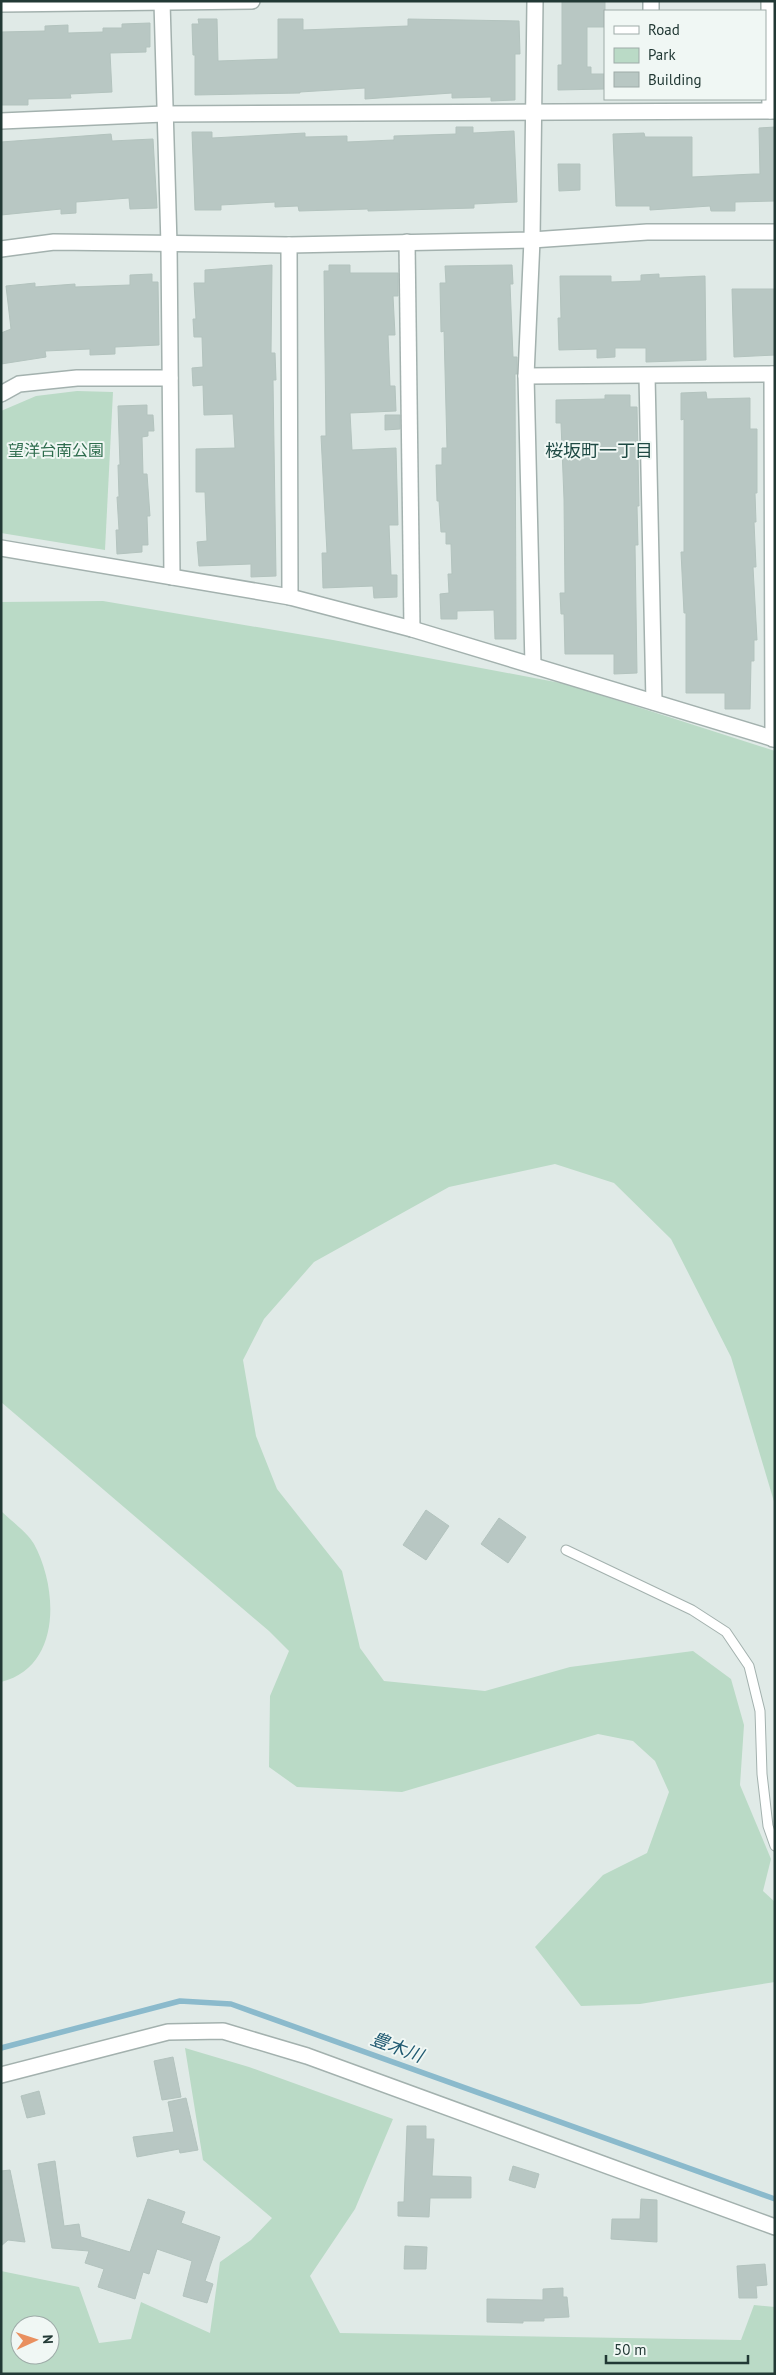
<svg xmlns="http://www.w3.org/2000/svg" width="776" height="2375" font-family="'PT Sans','Noto Sans JP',sans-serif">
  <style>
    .green { fill: #badac6; fill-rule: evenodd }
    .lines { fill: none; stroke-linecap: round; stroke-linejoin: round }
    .stream { stroke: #8bbacc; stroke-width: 5.5 }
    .building { fill: #b8c7c3; stroke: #b3c3be }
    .service-casing { stroke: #a3b1ae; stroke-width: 11 }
    .minor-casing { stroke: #a3b1ae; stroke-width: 18 }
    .service { stroke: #fff; stroke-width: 9 }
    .minor { stroke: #fff; stroke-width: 15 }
    .labels { text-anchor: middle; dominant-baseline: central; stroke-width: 4; stroke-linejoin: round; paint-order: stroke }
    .park-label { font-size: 16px; fill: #2f6d4e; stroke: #f0f7f4 }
    .neighbourhood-label { font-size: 18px; fill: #1f4a44; stroke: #f0f7f4 }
    .water-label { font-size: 18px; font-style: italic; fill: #205a71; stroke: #f0f7f4 }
  </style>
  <rect width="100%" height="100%" fill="#e0eae7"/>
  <g class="green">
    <polygon points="77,391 113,392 105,550 1,533 1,411 36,396"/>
    <polygon points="103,601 333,640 566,684 775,751 775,1505 731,1357 671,1239 614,1183 555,1164 449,1187 314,1262 264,1319 243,1360 256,1436 277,1489 342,1571 360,1648 384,1681 485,1691 570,1667 693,1651 731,1679 744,1725 740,1785 771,1859 763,1891 775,1902 775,1982 640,2004 581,2006 535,1947 603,1875 647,1853 669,1792 655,1761 633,1741 598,1734 402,1792 297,1787 269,1767 270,1696 289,1651 269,1631 1,1402 1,602"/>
    <path d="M1,1511C11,1521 27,1532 34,1544C58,1588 62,1667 1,1682Z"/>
    <path d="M185,2048L249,2067L393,2119L355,2209L310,2276L340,2333L741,2340L754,2305L775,2307V2374H1V2271L79,2287L99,2343L131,2339L141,2302L210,2333L220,2262L251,2240L272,2218L203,2160ZM20,2325H50V2355H20Z"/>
  </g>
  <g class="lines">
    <polyline class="stream" points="1,2048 180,2001 231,2004 775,2199"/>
  </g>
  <g class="building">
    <polygon points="562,1 605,1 605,27 587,27 587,67 591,67 591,74 605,74 605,89 558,90 558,65 562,65"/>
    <polygon points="198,19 217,19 218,61 278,59 278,19 303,19 303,30 408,26 408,19 519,21 520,54 515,54 515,100 491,101 491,97 452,98 452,93 365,99 365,88 300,92 300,93 195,95 195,55 193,55 192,24 199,24"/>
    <polygon points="150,23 150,47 146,47 146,52 110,53 112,92 70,94 71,98 28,99 28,105 1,105 1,32 45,31 45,26 68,25 68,33 103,32 103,28 122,28 122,24"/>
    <polygon points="456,127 473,127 473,133 514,131 517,202 474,204 474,208 368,211 368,209 299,211 298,206 275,207 275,202 221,205 221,210 195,210 192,132 212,132 212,138 305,133 305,137 347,136 347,142 394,140 394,136 456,134"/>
    <polygon points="775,127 775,201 735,202 735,211 711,211 710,206 650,210 650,206 616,206 613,134 644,133 645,137 692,137 692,177 754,174 760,174 759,128"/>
    <polygon points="111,134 112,141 153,139 157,208 130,209 129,198 76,202 76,213 61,214 61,209 1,215 1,142"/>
    <polygon points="558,164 580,164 580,190 559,191"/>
    <polygon points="272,265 271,353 275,353 276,380 273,380 276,576 251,577 251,564 199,566 197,542 207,541 205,492 196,492 196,449 235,448 233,414 204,415 203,385 193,386 192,368 203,367 202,337 194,337 193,319 196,319 194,283 205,283 205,270"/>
    <polygon points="329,265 350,265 350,273 398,273 398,296 393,296 395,335 388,335 390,386 395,386 396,411 350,413 352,450 396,448 398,525 389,525 391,575 397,575 397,597 374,598 373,586 323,588 322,553 327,553 321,436 326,436 324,271 329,271"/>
    <polygon points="512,265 513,284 510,284 513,357 517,357 517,374 515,374 516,639 495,639 494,610 457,611 457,619 441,619 440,594 449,593 448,574 452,574 451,544 446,544 446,532 441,532 439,501 437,501 436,465 442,465 442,448 447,448 444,331 441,332 440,283 446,283 445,266"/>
    <polygon points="152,274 152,282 158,282 159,345 115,347 115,354 90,355 90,349 45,351 46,357 1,364 1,333 11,329 6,286 35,283 35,287 75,284 75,287 130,285 130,275"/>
    <polygon points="659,274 659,278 705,276 706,360 646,362 646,348 615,348 615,357 597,358 597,349 559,350 558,318 561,318 560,276 611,276 611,282 641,281 641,275"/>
    <polygon points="732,289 775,289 775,355 734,357"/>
    <polygon points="706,392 707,399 750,398 750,429 757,429 757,493 755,493 756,522 754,522 756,567 753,567 757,640 754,640 754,661 751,661 750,709 725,709 725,693 686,693 686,613 684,613 681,552 684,552 684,419 681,420 681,393"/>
    <polygon points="605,395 630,395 630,407 637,407 639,506 637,506 638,545 635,545 637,673 614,674 614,654 565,654 564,614 561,614 560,593 565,593 564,499 561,423 556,423 556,400 605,399"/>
    <polygon points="147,405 147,415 153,415 154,431 148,431 148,436 142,437 143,474 147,474 150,516 147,516 148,545 142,545 142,552 117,554 116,530 119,530 117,497 119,497 118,465 120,465 118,406"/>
    <polygon points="385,415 400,415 400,429 385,430"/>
    <polygon points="426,1510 449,1526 426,1560 403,1545"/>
    <polygon points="499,1518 526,1537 508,1563 481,1544"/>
    <polygon points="173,2057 181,2097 162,2100 154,2061"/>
    <polygon points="39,2091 45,2114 27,2118 21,2096"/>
    <polygon points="186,2098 198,2150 180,2153 179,2149 137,2157 133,2137 174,2132 168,2102"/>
    <polygon points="407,2126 426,2126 426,2139 434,2139 432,2176 471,2177 471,2198 430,2198 429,2217 398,2216 398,2202 404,2202"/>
    <polygon points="55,2161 64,2226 79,2224 81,2237 130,2252 148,2199 185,2212 181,2223 220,2237 205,2281 213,2284 207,2303 183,2296 192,2261 157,2249 149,2274 143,2272 135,2299 98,2287 104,2269 85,2263 89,2251 52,2248 38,2164"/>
    <polygon points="513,2166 539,2174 535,2188 509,2180"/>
    <polygon points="10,2170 25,2242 8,2240 1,2246 1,2171"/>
    <polygon points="641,2199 657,2200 657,2242 611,2239 612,2219 640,2219"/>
    <polygon points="405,2246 427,2247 426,2269 404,2269"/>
    <polygon points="765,2264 767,2285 756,2286 757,2298 739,2298 737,2266"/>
    <polygon points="563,2288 563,2297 567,2297 569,2317 544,2318 544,2321 523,2321 523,2323 487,2322 487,2299 543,2300 543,2289"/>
  </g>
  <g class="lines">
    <defs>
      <polyline id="service" points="566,1550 692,1610 726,1632 749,1666 760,1711 762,1774 768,1826 775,1846"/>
      <g id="minor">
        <polyline points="651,1 651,11"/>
        <polyline points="769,1 770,111"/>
        <polyline points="162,2 169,245 172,577"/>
        <polyline points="1,4 252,1"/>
        <polyline points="1,121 164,114 775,111"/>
        <polyline points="407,242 412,629"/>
        <polyline points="289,245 290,597"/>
        <polyline points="1,249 54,242 289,245 532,240 647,232 775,232"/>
        <polyline points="772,374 773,739"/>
        <polyline points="526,376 775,374"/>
        <polyline points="647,376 654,702"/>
        <polyline points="1,394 19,384 77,378 170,378"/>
        <polyline points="1,548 290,597 412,629 775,739"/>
        <polyline points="533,665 526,376 532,240 535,1"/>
        <polyline points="1,2075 168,2032 223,2031 307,2056 775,2227"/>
      </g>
    </defs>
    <use href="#service" class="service-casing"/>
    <use href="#minor" class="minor-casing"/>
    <use href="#service" class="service"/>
    <use href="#minor" class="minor"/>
  </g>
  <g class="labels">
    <g class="park-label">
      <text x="56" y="450">望洋台南公園</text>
    </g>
    <g class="neighbourhood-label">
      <text x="599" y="450">桜坂町一丁目</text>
    </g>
    <g class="water-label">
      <text transform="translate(397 2047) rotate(20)">豊木川</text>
    </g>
  </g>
  <rect width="776" height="2375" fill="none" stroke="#223935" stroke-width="5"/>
  <rect x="604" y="10" width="162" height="90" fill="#f0f7f4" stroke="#9eaba8"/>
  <rect x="614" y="26" width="25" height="8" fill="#ffffff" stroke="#9eaba8"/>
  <text x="648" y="35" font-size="15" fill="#223935">Road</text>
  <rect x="614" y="48" width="25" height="15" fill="#badac6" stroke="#9eaba8"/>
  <text x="648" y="60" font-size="15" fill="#223935">Park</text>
  <rect x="614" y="72" width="25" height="15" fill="#b8c7c3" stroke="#9eaba8"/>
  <text x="648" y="85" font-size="15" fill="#223935">Building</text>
  <g transform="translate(35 2340) rotate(87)"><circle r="24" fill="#f0f7f4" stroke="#9eaba8"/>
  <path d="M0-4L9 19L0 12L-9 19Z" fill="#e9905f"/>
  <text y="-8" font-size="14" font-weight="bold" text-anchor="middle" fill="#223935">N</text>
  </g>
  <path d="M606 2355v8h142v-8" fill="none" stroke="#223935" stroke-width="2.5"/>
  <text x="614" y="2355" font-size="15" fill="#223935" stroke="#f0f7f4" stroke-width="4" paint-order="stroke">50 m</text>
</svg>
